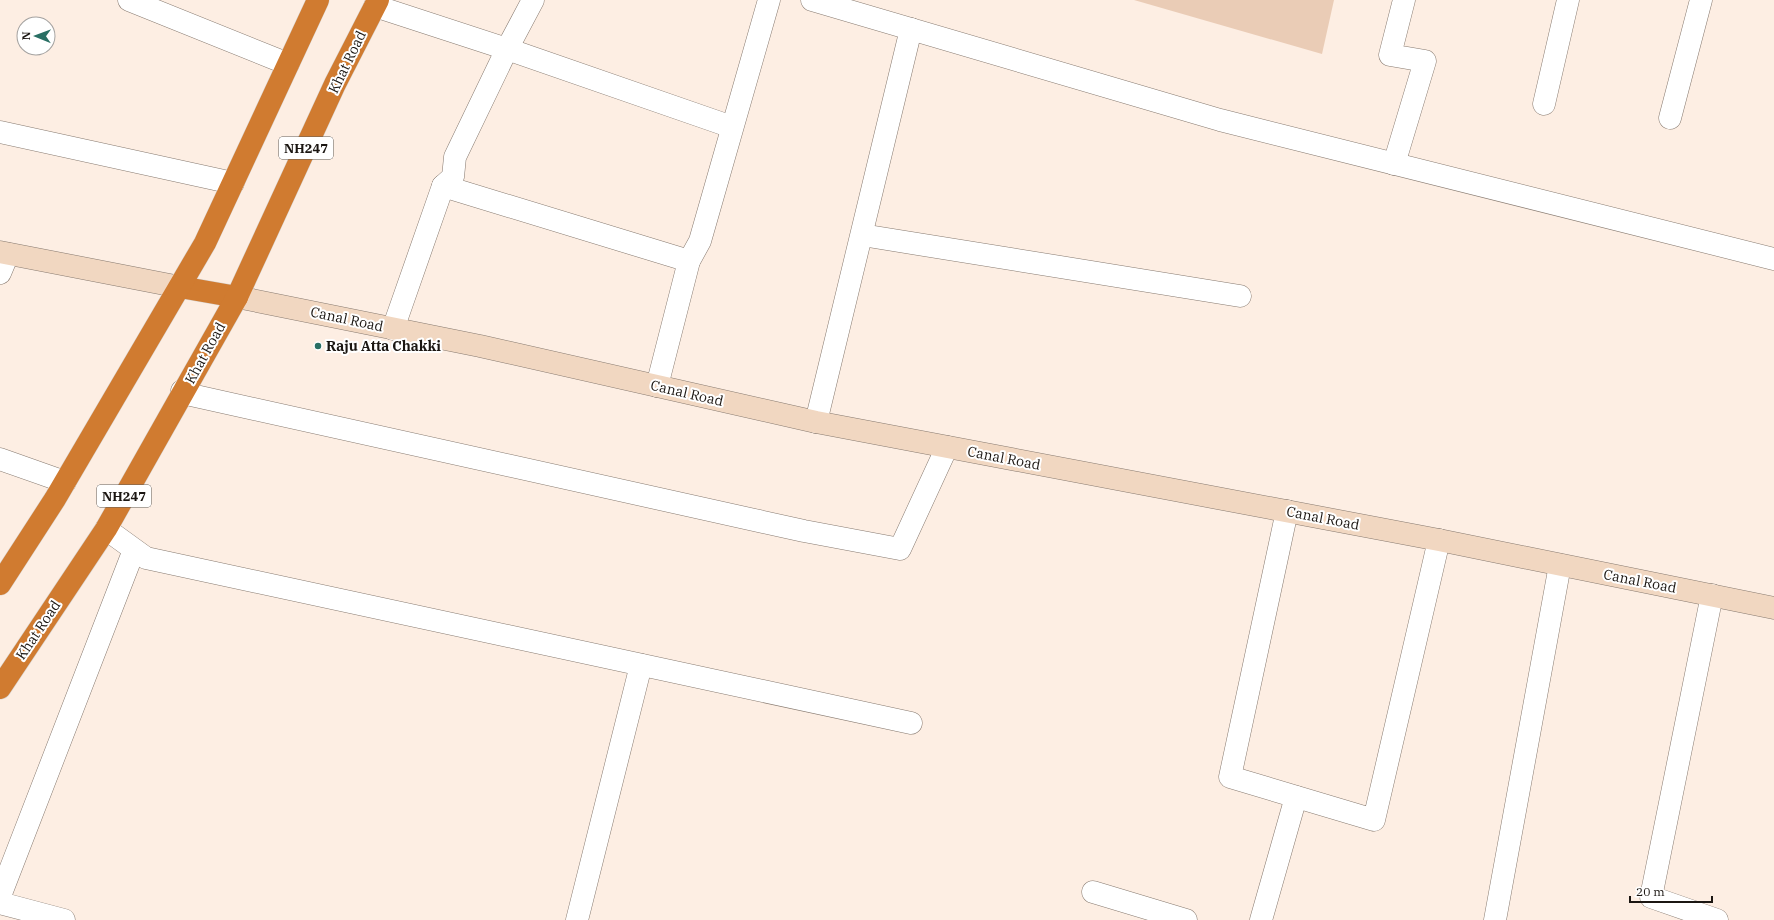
<svg xmlns="http://www.w3.org/2000/svg" width="1774" height="920" font-family="'IBM Plex Serif',serif">
  <style>
    .green { fill: #eaccb6 }
    .lines { fill: none; stroke-linecap: round; stroke-linejoin: round }
    .street-casing { stroke: #877a70; stroke-width: 23 }
    .secondary-casing { stroke: #877a70; stroke-width: 23 }
    .highway-casing { stroke: #d6d5d4; stroke-width: 23 }
    .street { stroke: #fff; stroke-width: 22 }
    .secondary { stroke: #f1d7c1; stroke-width: 22 }
    .highway { stroke: #d07b30; stroke-width: 22 }
    .poi-dot { fill: #296f64; stroke: #fff; stroke-width: 1.5 }
    .labels { text-anchor: middle; dominant-baseline: central; stroke-width: 4; stroke-linejoin: round; paint-order: stroke }
    .shield { fill: #fff; stroke: #5f5c59; stroke-width: 1 }
    .shield-label { font-size: 13px; font-weight: bold; fill: #1b1612 }
    .street-label { font-size: 14px; fill: #1b1612; stroke: #fff }
    .poi-label { font-size: 14px; font-weight: bold; fill: #1b1612; stroke: #fff; text-anchor: start }
  </style>
  <rect width="100%" height="100%" fill="#fdeee3"/>
  <polygon class="green" points="1134,0 1334,0 1322,54"/>
  <g class="lines">
    <defs>
      <g id="street">
        <polyline points="129,0 288,64"/>
        <polyline points="812,0 1220,120 1774,259"/>
        <polyline points="375,6 507,49 732,127"/>
        <polyline points="1544,104 1568,0"/>
        <polyline points="1670,118 1701,0"/>
        <polyline points="0,132 233,183"/>
        <polyline points="1394,164 1425,61 1390,55 1404,0"/>
        <polyline points="443,186 689,261"/>
        <polyline points="862,235 1240,296"/>
        <polyline points="0,273 8,254"/>
        <polyline points="393,329 443,186 453,177 455,157 507,49 533,0"/>
        <polyline points="657,386 689,261 700,241 769,0"/>
        <polyline points="182,391 182,393 804,531 900,549 947,447"/>
        <polyline points="816,422 911,29"/>
        <polyline points="0,459 65,482"/>
        <polyline points="1287,511 1230,777 1374,820 1439,540"/>
        <polyline points="106,529 146,558 911,723"/>
        <polyline points="1712,595 1651,897 1717,920"/>
        <polyline points="1093,892 1186,920"/>
        <polyline points="0,896 134,550"/>
        <polyline points="0,903 64,920"/>
        <polyline points="577,920 641,665"/>
        <polyline points="1261,920 1296,797"/>
        <polyline points="1495,920 1560,565"/>
      </g>
      <g id="secondary">
        <polyline points="0,252 180,287"/>
        <polyline points="237,297 480,346 816,422 1439,540 1774,608"/>
      </g>
      <g id="highway">
        <polyline points="180,287 237,297"/>
        <polyline points="0,584 55,499 205,243 318,0"/>
        <polyline points="0,688 106,529 237,297 335,84 378,0"/>
      </g>
    </defs>
    <use href="#street" class="street-casing"/>
    <use href="#secondary" class="secondary-casing"/>
    <use href="#highway" class="highway-casing"/>
    <use href="#street" class="street"/>
    <use href="#secondary" class="secondary"/>
    <use href="#highway" class="highway"/>
  </g>
  <circle class="poi-dot" cx="318" cy="346" r="4"/>
  <g class="labels">
    <g class="shield">
      <rect x="279" y="137" width="54" height="22" rx="3"/>
      <rect x="97" y="485" width="54" height="22" rx="3"/>
    </g>
    <g class="shield-label">
      <text x="306" y="148">NH247</text>
      <text x="124" y="496">NH247</text>
    </g>
    <g class="street-label">
      <text transform="translate(347 62) rotate(-64)">Khat Road</text>
      <text transform="translate(347 319) rotate(12)">Canal Road</text>
      <text transform="translate(205 353) rotate(-61)">Khat Road</text>
      <text transform="translate(687 393) rotate(13)">Canal Road</text>
      <text transform="translate(1004 458) rotate(11)">Canal Road</text>
      <text transform="translate(1323 518) rotate(11)">Canal Road</text>
      <text transform="translate(1640 581) rotate(11)">Canal Road</text>
      <text transform="translate(38 630) rotate(-56)">Khat Road</text>
    </g>
    <g class="poi-label">
      <text x="326" y="346">Raju Atta Chakki</text>
    </g>
  </g>
  <g transform="translate(36 36) rotate(271)"><circle r="19" fill="#ffffff" stroke="#a4a2a0"/>
  <path d="M0-3L7 15L0 10L-7 15Z" fill="#296f64"/>
  <text y="-6" font-size="11" font-weight="bold" text-anchor="middle" fill="#1b1612">N</text>
  </g>
  <path d="M1630 896v6h82v-6" fill="none" stroke="#1b1612" stroke-width="2"/>
  <text x="1636" y="896" font-size="12" fill="#1b1612" stroke="#ffffff" stroke-width="3" paint-order="stroke">20 m</text>
</svg>
